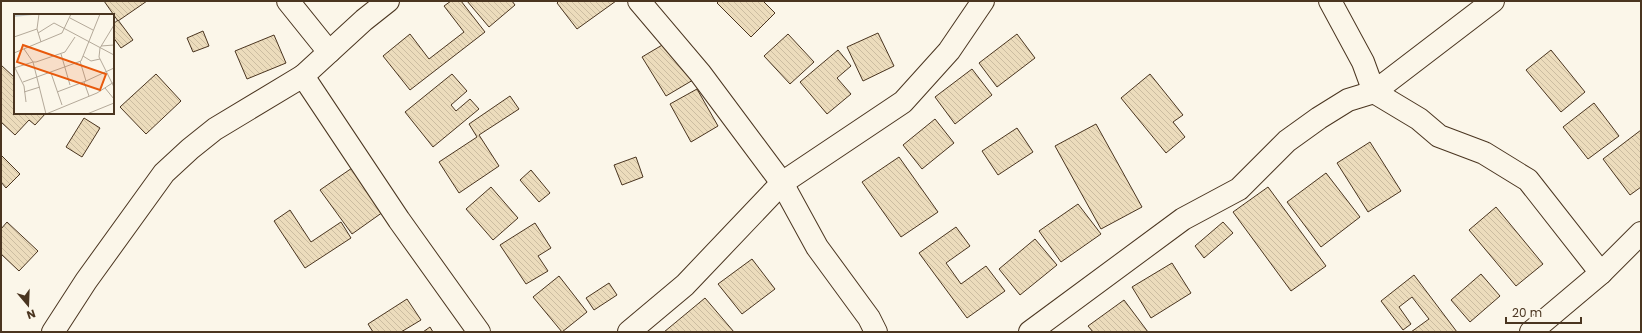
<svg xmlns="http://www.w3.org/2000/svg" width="1642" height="333" font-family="Poppins,sans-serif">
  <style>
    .building { fill: url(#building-back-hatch); stroke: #4a3520 }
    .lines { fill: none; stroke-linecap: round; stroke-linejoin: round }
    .minor-casing { stroke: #4a3520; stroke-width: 24 }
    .minor { stroke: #fbf6e9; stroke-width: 22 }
    .inset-river { fill: none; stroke: #c9cecd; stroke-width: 2 }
    .inset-road { fill: none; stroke: #b4a999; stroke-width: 1 }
    .view { fill: #e8590c; fill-opacity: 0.15; stroke: #e8590c; stroke-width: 2 }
    .inset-edge { fill: none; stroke: #4a3520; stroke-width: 2 }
  </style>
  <defs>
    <pattern id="building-back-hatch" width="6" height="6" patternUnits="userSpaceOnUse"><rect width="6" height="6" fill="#ecdcbc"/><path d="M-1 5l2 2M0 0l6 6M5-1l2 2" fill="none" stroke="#ccbda1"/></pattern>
  </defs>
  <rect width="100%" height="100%" fill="#fbf6e9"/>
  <g class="building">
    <polygon points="104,1 147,1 118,21"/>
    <polygon points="451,1 461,1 485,32 410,90 383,56 410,34 429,59 464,32 444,6"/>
    <polygon points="467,1 512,1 515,5 489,27"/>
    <polygon points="559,1 616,1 577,29 557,3"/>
    <polygon points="719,1 763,1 775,13 751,37 717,3"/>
    <polygon points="118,20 133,40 121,48 113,37 113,24"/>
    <polygon points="203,31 209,46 193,52 187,38"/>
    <polygon points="878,33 894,66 863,81 847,47"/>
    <polygon points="788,34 814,62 790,84 764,56"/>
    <polygon points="1017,34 1035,58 997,87 979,63"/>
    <polygon points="274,35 286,63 247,79 235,51"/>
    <polygon points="669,41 693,80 666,96 642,57"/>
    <polygon points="838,50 851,66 837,78 851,94 827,114 800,82"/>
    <polygon points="1551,50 1585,92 1561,112 1526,70"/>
    <polygon points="1,65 15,78 15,113 46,113 35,125 29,120 15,135 1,122"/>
    <polygon points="972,69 992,95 955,124 935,97"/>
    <polygon points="156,74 181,101 146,134 120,107"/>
    <polygon points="452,74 467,91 451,105 456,111 470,99 479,109 433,147 405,112"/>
    <polygon points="1150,74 1183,115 1173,122 1185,137 1166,153 1121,98"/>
    <polygon points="697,89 718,126 691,142 670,104"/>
    <polygon points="510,96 519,109 479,135 499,166 459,193 439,162 477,137 469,124"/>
    <polygon points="1594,103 1619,136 1588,159 1563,127"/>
    <polygon points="84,118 100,128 82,157 66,147"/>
    <polygon points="935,119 954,143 922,169 903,145"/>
    <polygon points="1096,124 1142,207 1101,229 1055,146"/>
    <polygon points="1017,128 1033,152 998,175 982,151"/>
    <polygon points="1641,130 1641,187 1630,195 1603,159"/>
    <polygon points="1370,142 1401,191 1368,212 1337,163"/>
    <polygon points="1,155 20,174 6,188 1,182"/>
    <polygon points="636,157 643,177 622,185 614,165"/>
    <polygon points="899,157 938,212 901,237 862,182"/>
    <polygon points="352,168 383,212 352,234 320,190"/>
    <polygon points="531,170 550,193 539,202 520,180"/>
    <polygon points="1326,173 1360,217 1321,247 1287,202"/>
    <polygon points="491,187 518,218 493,240 466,209"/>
    <polygon points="1268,187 1326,266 1291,291 1233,212"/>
    <polygon points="1078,204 1101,234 1061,262 1039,231"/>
    <polygon points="1496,207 1543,264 1516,286 1469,230"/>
    <polygon points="290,210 311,242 341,222 351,238 305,268 274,221"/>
    <polygon points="7,222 38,251 19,271 1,254 1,229"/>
    <polygon points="1223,222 1233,233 1204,258 1195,246"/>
    <polygon points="535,223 551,248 538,256 548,271 526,284 500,245"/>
    <polygon points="956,227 970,246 946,263 961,284 986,266 1005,291 967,318 919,253"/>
    <polygon points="1035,239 1057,265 1020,295 999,269"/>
    <polygon points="752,259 775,289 742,314 718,284"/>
    <polygon points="1172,263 1191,293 1151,318 1132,287"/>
    <polygon points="1481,274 1500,296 1470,322 1451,300"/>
    <polygon points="1414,275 1457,332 1411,332 1429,319 1412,297 1399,307 1411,324 1403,330 1381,301"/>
    <polygon points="559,276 587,312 562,332 533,297"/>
    <polygon points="609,283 617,295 594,310 586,298"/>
    <polygon points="705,298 734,332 664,332"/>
    <polygon points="407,299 421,320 401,332 373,332 368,324"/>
    <polygon points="1124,300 1148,332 1093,332 1088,326"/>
    <polygon points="430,327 433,332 423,332"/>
  </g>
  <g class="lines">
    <defs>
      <g id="minor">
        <polyline points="288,1 329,52"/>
        <polyline points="639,1 700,73 782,183 817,247 869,318 876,332"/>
        <polyline points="1330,1 1363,62 1374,92 1493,1"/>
        <polyline points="303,76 364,20 388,1"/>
        <polyline points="53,332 86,281 164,173 190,149 215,129 303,76 399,220 479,332"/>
        <polyline points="629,332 685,285 782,183 903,102 949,51 983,1"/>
        <polyline points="1030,332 1183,219 1239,189 1287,141 1319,118 1348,100 1374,92 1419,119 1439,136 1484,153 1528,180 1601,273"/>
        <polyline points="1531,332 1601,273 1641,233"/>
      </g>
    </defs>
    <use href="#minor" class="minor-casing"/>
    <use href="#minor" class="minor"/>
  </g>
  <g transform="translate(14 14)">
    <rect width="100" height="100" fill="#fbf6e9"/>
    <path class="inset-river" d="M0,2L18,0"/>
    <path class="inset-road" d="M56,4L79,16M100,11L86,34L85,43L100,73M23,15L25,0M24,19L40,9L100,41M0,23L23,15L27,28M87,32L100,31M10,35L19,48H22L51,38L61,23M0,39L48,19L57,0M47,40L56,71M69,42L77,47L86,45M66,47L72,67L100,54M0,52L10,72L12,88M0,54L19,48L32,100L83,79L100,68M37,59L48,91M9,68L67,47L86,0M70,68L75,82M91,74L100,85M10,78L26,73M43,78L72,67M73,100L100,89"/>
    <path class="view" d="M9,31L92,60L86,76L3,48Z"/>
    <rect width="100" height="100" class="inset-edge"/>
  </g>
  <rect width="1642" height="333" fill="none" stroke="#4a3520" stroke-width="4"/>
  <g transform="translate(28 305) rotate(161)" stroke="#fbf6e9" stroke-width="3" paint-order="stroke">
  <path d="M0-3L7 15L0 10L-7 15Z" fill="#4a3520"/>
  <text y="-6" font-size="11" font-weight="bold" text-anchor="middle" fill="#4a3520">N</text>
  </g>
  <path d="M1506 317v6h75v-6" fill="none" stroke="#4a3520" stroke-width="2"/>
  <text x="1512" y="317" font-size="12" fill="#4a3520" stroke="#fbf6e9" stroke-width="3" paint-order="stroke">20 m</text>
</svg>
